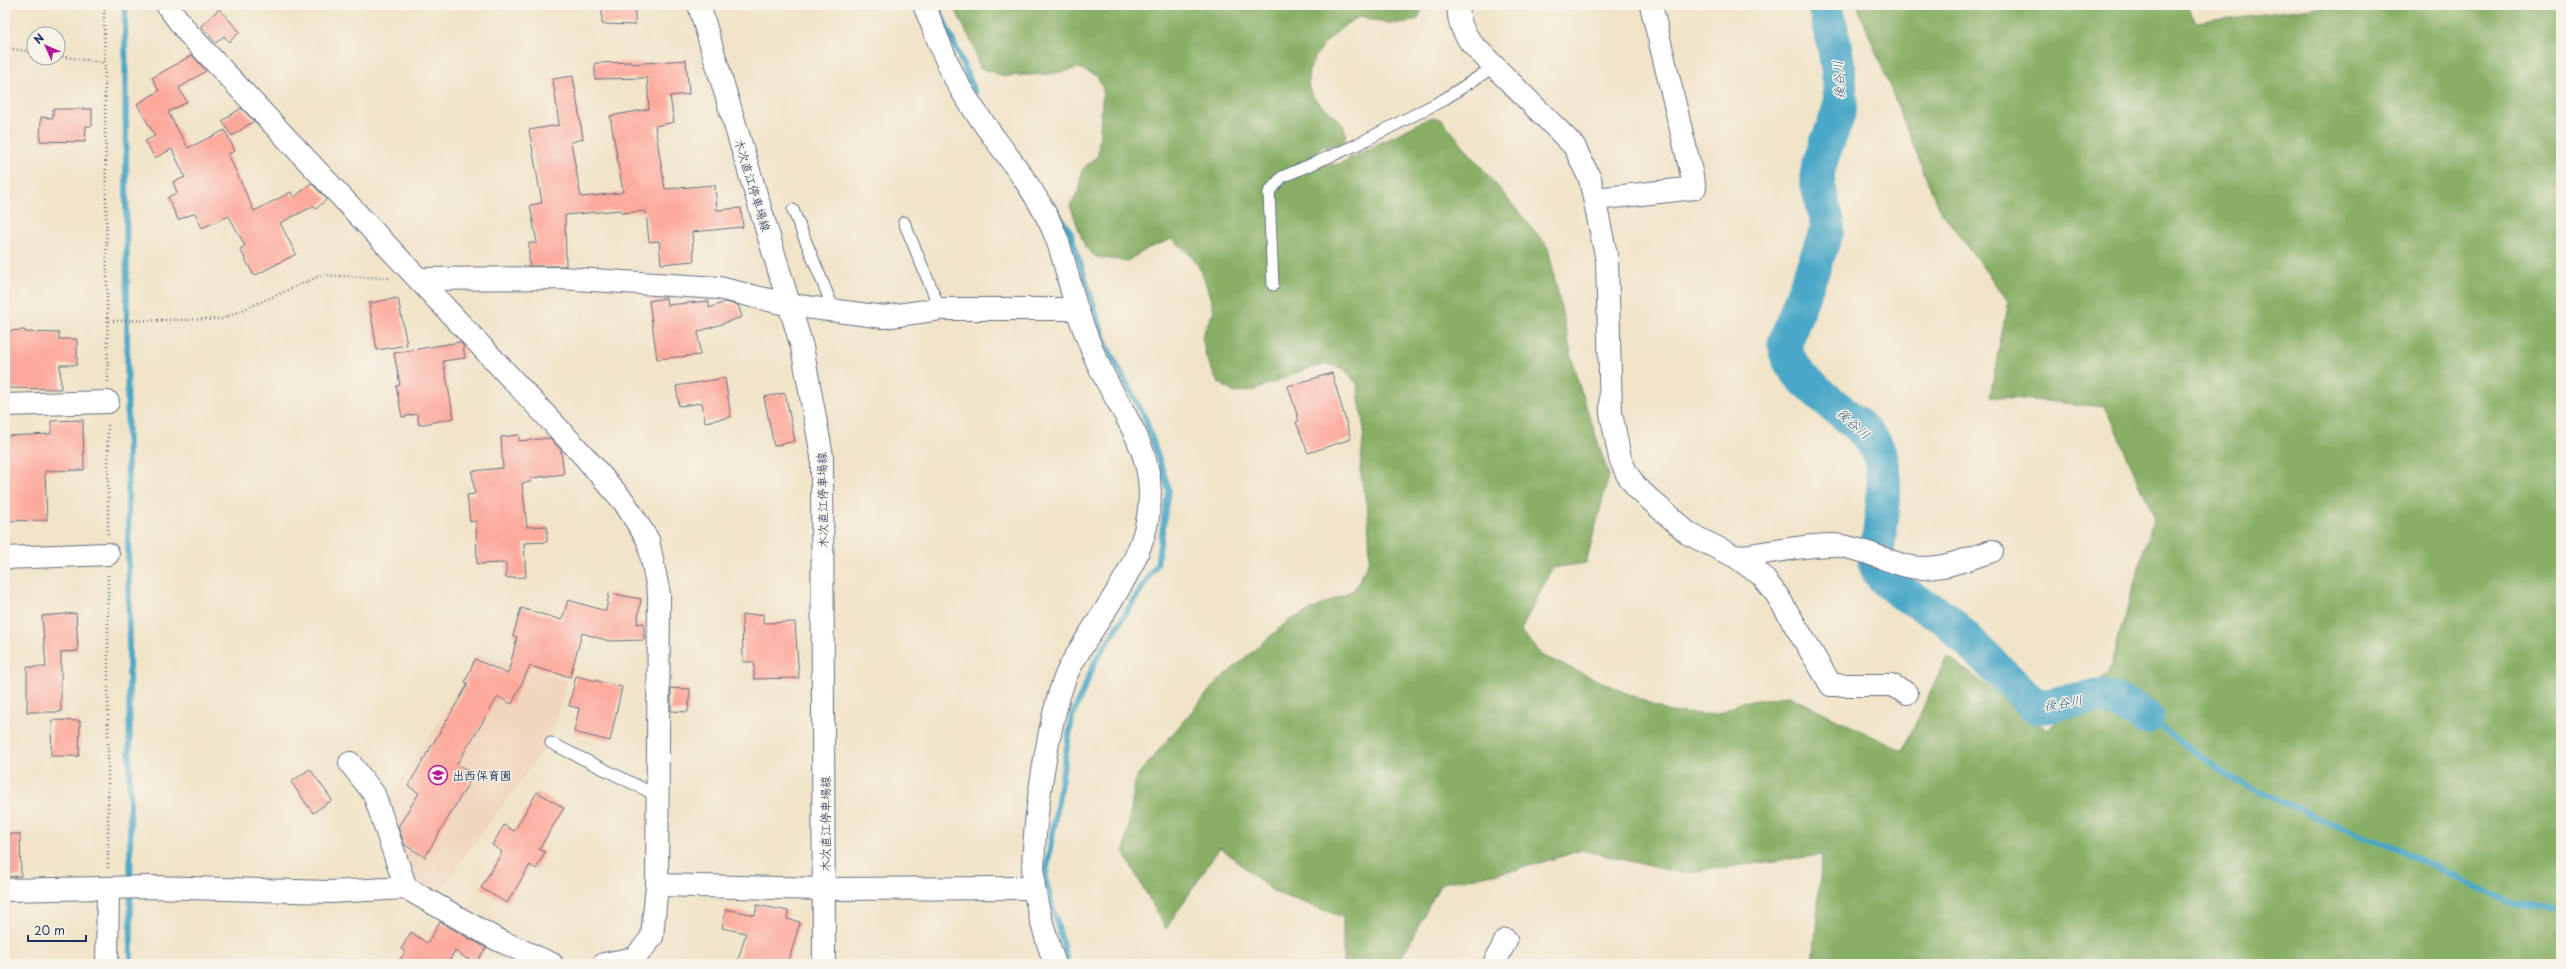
<svg xmlns="http://www.w3.org/2000/svg" width="2566" height="969" font-family="'Playpen Sans','Klee One',sans-serif">
  <style>
    .built { fill: #f1d5bc }
    .forest { fill: #87af65; stroke: #516f62 }
    .lines { fill: none; stroke-linecap: round; stroke-linejoin: round }
    .stream { stroke: #48a7c7; stroke-width: 6 }
    .river { stroke: #48a7c7; stroke-width: 35 }
    .building { fill: #fda99b }
    .lane-casing { stroke: #666e83; stroke-width: 13 }
    .street-casing { stroke: #666e83; stroke-width: 24 }
    .secondary-casing { stroke: #666e83; stroke-width: 24 }
    .path { stroke: #666e83; stroke-width: 2.5; stroke-dasharray: 1 3; stroke-linecap: butt }
    .lane { stroke: #fff; stroke-width: 11 }
    .street { stroke: #fff; stroke-width: 22 }
    .secondary { stroke: #fff; stroke-width: 22 }
    .labels { text-anchor: middle; dominant-baseline: central; stroke-width: 3; stroke-linejoin: round; paint-order: stroke }
    .street-label { font-size: 12px; fill: #1b2f5e; stroke: #f7f3e8 }
    .poi-label { font-size: 12px; font-weight: bold; fill: #1b2f5e; stroke: #f7f3e8; text-anchor: start }
    .water-label { font-size: 13px; font-style: italic; fill: #2b5983; stroke: #f7f3e8 }
  </style>
  <rect width="100%" height="100%" fill="#f7f3e8"/>
  <filter id="ink" filterUnits="userSpaceOnUse"><feTurbulence type="fractalNoise" baseFrequency=".025" numOctaves="2"/><feDisplacementMap in="SourceGraphic" scale="8" xChannelSelector="R" yChannelSelector="G"/><feConvolveMatrix kernelMatrix="1 2 1 2 8 2 1 2 1" color-interpolation-filters="sRGB"/></filter>
  <filter id="wash" filterUnits="userSpaceOnUse"><feTurbulence type="fractalNoise" baseFrequency=".012" numOctaves="4" result="noise"/><feDisplacementMap in="SourceGraphic" scale="16" xChannelSelector="R" yChannelSelector="G"/><feGaussianBlur stdDeviation="0.9" result="paint"/><feColorMatrix in="noise" values="0 0 0 0 0 0 0 0 0 0 0 0 0 0 0 0 0 1.4 0 .05"/><feComposite in="paint" operator="in"/></filter>
  <g filter="url(#wash)">
    <rect width="100%" height="100%" fill="#f1e4c8"/>
    <polygon class="built" points="476,654 567,680 553,732 543,750 436,896 417,887 384,807 462,685"/>
    <path class="forest" d="M953,5H1424L1418,19C1399,26 1379,24 1361,16C1338,26 1299,62 1310,91C1318,111 1354,118 1344,143L1334,147L1324,146L1318,150L1319,158L1327,165L1339,164L1431,117L1442,120L1548,247L1575,372L1609,476L1586,563L1552,568L1521,630L1541,655L1669,712L1716,715L1742,702L1789,696L1903,751L1947,656L2047,730L2108,674L2154,516L2105,407L1990,396L2008,301L1938,207L1857,5H2188L2196,22L2338,5H2561V964H1813L1822,855L1680,873L1582,850L1516,870L1441,883L1398,964H1343V917L1274,892L1220,847L1166,929L1124,853L1136,777L1216,683L1288,621L1354,590L1370,559L1368,513L1360,471L1364,430L1357,384L1344,369L1327,364L1303,370L1255,390L1234,393L1217,381L1206,357L1202,336L1214,310C1203,275 1202,261 1172,239L1149,248L1127,261L1096,257L1085,247L1070,205L1079,190L1082,170L1098,155L1103,89L1097,76L1079,68L1050,74L1005,76L979,68L973,45Z"/>
    <g class="lines">
      <g class="stream">
        <polyline points="125,5 131,964"/>
        <polyline points="937,5 975,92"/>
        <polyline points="1049,200 1070,232 1107,347 1145,418 1169,490 1157,564 1096,660 1072,717 1045,879 1068,964"/>
        <polyline points="2147,717 2233,780 2327,822 2398,849 2515,905 2561,909"/>
      </g>
      <path class="river" d="M1824,5C1832,25 1844,90 1839,110C1834,130 1822,150 1818,170C1814,190 1829,210 1827,230L1785,343C1783,380 1863,417 1878,450C1890,477 1880,533 1875,562L1879,572L1887,581L1899,591L1944,617L2036,707C2052,706 2089,696 2101,697C2117,699 2132,709 2147,717"/>
    </g>
    <g id="blocks">
      <g class="building">
        <polygon points="602,5 635,5 635,25 602,24"/>
        <polygon points="219,9 240,32 229,42 224,36 216,43 201,26"/>
        <polygon points="192,55 206,71 179,88 187,102 168,112 188,148 225,130 235,151 228,154 254,211 291,192 294,198 311,183 327,199 316,209 314,206 280,223 296,254 254,276 240,249 245,246 229,216 202,228 195,213 178,220 168,197 177,193 173,182 185,177 172,149 155,158 145,141 155,136 137,104 159,91 152,78"/>
        <polygon points="686,60 689,94 670,96 674,122 655,126 665,189 715,185 717,210 741,208 743,227 692,232 694,261 661,264 659,241 649,242 646,211 621,213 621,210 565,215 566,266 529,266 529,243 537,243 530,205 542,203 529,130 559,125 553,79 573,76 583,139 571,142 581,197 619,193 623,192 610,116 649,109 647,78 595,79 595,63 631,62 631,64"/>
        <polygon points="241,108 254,121 232,136 222,121"/>
        <polygon points="53,109 92,109 92,126 86,126 85,142 40,141 41,117 53,118"/>
        <polygon points="398,298 407,345 377,350 369,303"/>
        <polygon points="666,298 667,305 709,301 709,308 725,302 738,305 742,317 698,332 700,355 657,359 649,301"/>
        <polygon points="25,330 25,332 59,333 59,339 77,339 77,365 60,365 61,389 5,388 5,331"/>
        <polygon points="460,342 463,345 465,358 443,361 454,418 419,425 417,414 402,417 396,386 400,385 394,353"/>
        <polygon points="1332,373 1351,439 1308,453 1296,422 1299,421 1288,386"/>
        <polygon points="725,378 731,417 705,422 702,403 679,406 676,386"/>
        <polygon points="785,393 795,441 774,446 764,397"/>
        <polygon points="83,420 84,470 45,471 47,520 5,521 5,436 51,434 51,421"/>
        <polygon points="519,435 519,441 550,438 561,450 564,474 531,478 531,482 522,483 527,527 547,526 547,542 524,543 526,577 506,578 506,563 477,564 476,521 470,522 467,495 475,494 472,471 503,468 501,437"/>
        <polygon points="609,593 641,599 637,624 644,623 644,640 609,641 582,633 570,677 530,666 512,704 498,697 457,764 474,774 425,857 405,845 398,827 419,793 408,786 468,684 465,682 475,659 508,674 517,637 513,636 521,608 562,620 568,600 606,611"/>
        <polygon points="76,613 78,651 61,652 61,712 27,712 27,667 46,667 42,616"/>
        <polygon points="763,614 763,623 795,622 799,678 754,679 754,662 743,662 742,615"/>
        <polygon points="576,676 622,687 610,741 574,732 579,708 569,706"/>
        <polygon points="671,688 690,689 688,712 671,711"/>
        <polygon points="52,720 80,721 79,756 51,756"/>
        <polygon points="310,769 332,800 313,813 291,782"/>
        <polygon points="537,792 564,808 539,849 545,852 536,869 530,865 507,903 481,888 502,852 492,845 504,825 514,831"/>
        <polygon points="5,834 20,834 21,876 5,877"/>
        <polygon points="757,905 788,911 787,919 800,922 788,964 737,964 746,933 722,928 726,909 755,915"/>
        <polygon points="440,922 486,948 475,964 455,951 447,964 397,964 405,952 401,949 411,932 427,943"/>
      </g>
    </g>
  </g>
  <g filter="url(#ink)">
    <use href="#blocks" fill-opacity="0" stroke="#666e83" stroke-width="1"/>
    <g class="lines">
      <defs>
        <g id="lane">
          <polyline points="793,210 834,310"/>
          <polyline points="904,222 940,309"/>
          <polyline points="1273,285 1269,192 1282,177 1354,146 1443,100 1495,66"/>
          <polyline points="551,743 658,796"/>
        </g>
        <g id="street">
          <polyline points="167,5 187,32 583,455 624,502 648,540 659,594 657,885 652,937 635,958 604,964"/>
          <path d="M924,5C936,33 946,65 962,91C988,134 1024,172 1047,217C1062,245 1067,276 1076,306C1083,327 1091,350 1101,370C1118,406 1144,438 1149,479C1158,553 1102,607 1070,667C1049,706 1029,844 1034,888C1038,913 1047,941 1055,964"/>
          <path d="M1459,5C1457,20 1463,31 1471,43L1574,146L1590,179L1607,260L1611,413L1620,458L1627,474L1637,488L1689,534L1736,557L1761,575L1777,595L1831,685H1891L1907,693"/>
          <polyline points="1596,199 1695,188 1651,5"/>
          <polyline points="420,279 560,278 719,288 790,305 884,317 940,309 1077,309"/>
          <polyline points="5,405 108,402"/>
          <path d="M1736,557C1764,554 1807,544 1833,545C1859,547 1881,559 1906,566C1935,573 1965,560 1992,551"/>
          <polyline points="5,558 108,554"/>
          <polyline points="350,763 374,794 406,888"/>
          <polyline points="657,885 825,889 1034,888"/>
          <polyline points="5,890 150,887 329,892 406,888 496,939 552,964"/>
          <polyline points="107,964 108,888"/>
          <polyline points="1494,964 1506,940"/>
        </g>
        <polyline id="secondary" points="699,5 802,347 822,456 824,964"/>
      </defs>
      <use href="#lane" class="lane-casing"/>
      <use href="#street" class="street-casing"/>
      <use href="#secondary" class="secondary-casing"/>
      <g class="path">
        <polyline points="104,5 108,382"/>
        <polyline points="5,48 34,52"/>
        <polyline points="58,56 105,63"/>
        <polyline points="109,321 222,319 322,275 389,278"/>
        <polyline points="108,534 108,423"/>
        <polyline points="108,868 108,575"/>
      </g>
      <use href="#lane" class="lane"/>
      <use href="#street" class="street"/>
      <use href="#secondary" class="secondary"/>
    </g>
  </g>
  <defs>
    <symbol id="school-ring" viewBox="-11 -11 22 22"><circle r="9.5" fill="#f7f3e8" stroke="#b5179e" stroke-width="1.5"/><path d="M0-5L7-2L0 1L-7-2ZM-4 1L0 2.5L4 1V4Q0 6-4 4Z" fill="#b5179e"/></symbol>
  </defs>
  <g fill-rule="evenodd">
    <use href="#school-ring" x="427" y="764" width="22" height="22"/>
  </g>
  <g class="labels">
    <g class="street-label">
      <text transform="translate(753 185) rotate(73)">木次直江停車場線</text>
      <text transform="translate(822 500) rotate(-91)">木次直江停車場線</text>
      <text transform="translate(825 824) rotate(-90)">木次直江停車場線</text>
    </g>
    <g class="poi-label">
      <text x="452" y="775">出西保育園</text>
    </g>
    <g class="water-label">
      <text transform="translate(1838 80) rotate(-93)">後谷川</text>
      <text transform="translate(1854 423) rotate(42)">後谷川</text>
      <text transform="translate(2063 702) rotate(-9)">後谷川</text>
    </g>
  </g>
  <rect width="2566" height="969" fill="none" stroke="#f7f3e8" stroke-width="20"/>
  <g transform="translate(46 46) rotate(315)"><circle r="19" fill="#f7f3e8" stroke="#9fa5b1"/>
  <path d="M0-3L7 15L0 10L-7 15Z" fill="#b5179e"/>
  <text y="-6" font-size="11" font-weight="bold" text-anchor="middle" fill="#1b2f5e">N</text>
  </g>
  <path d="M28 935v6h58v-6" fill="none" stroke="#1b2f5e" stroke-width="2"/>
  <text x="34" y="935" font-size="12" fill="#1b2f5e" stroke="#f7f3e8" stroke-width="3" paint-order="stroke">20 m</text>
</svg>
